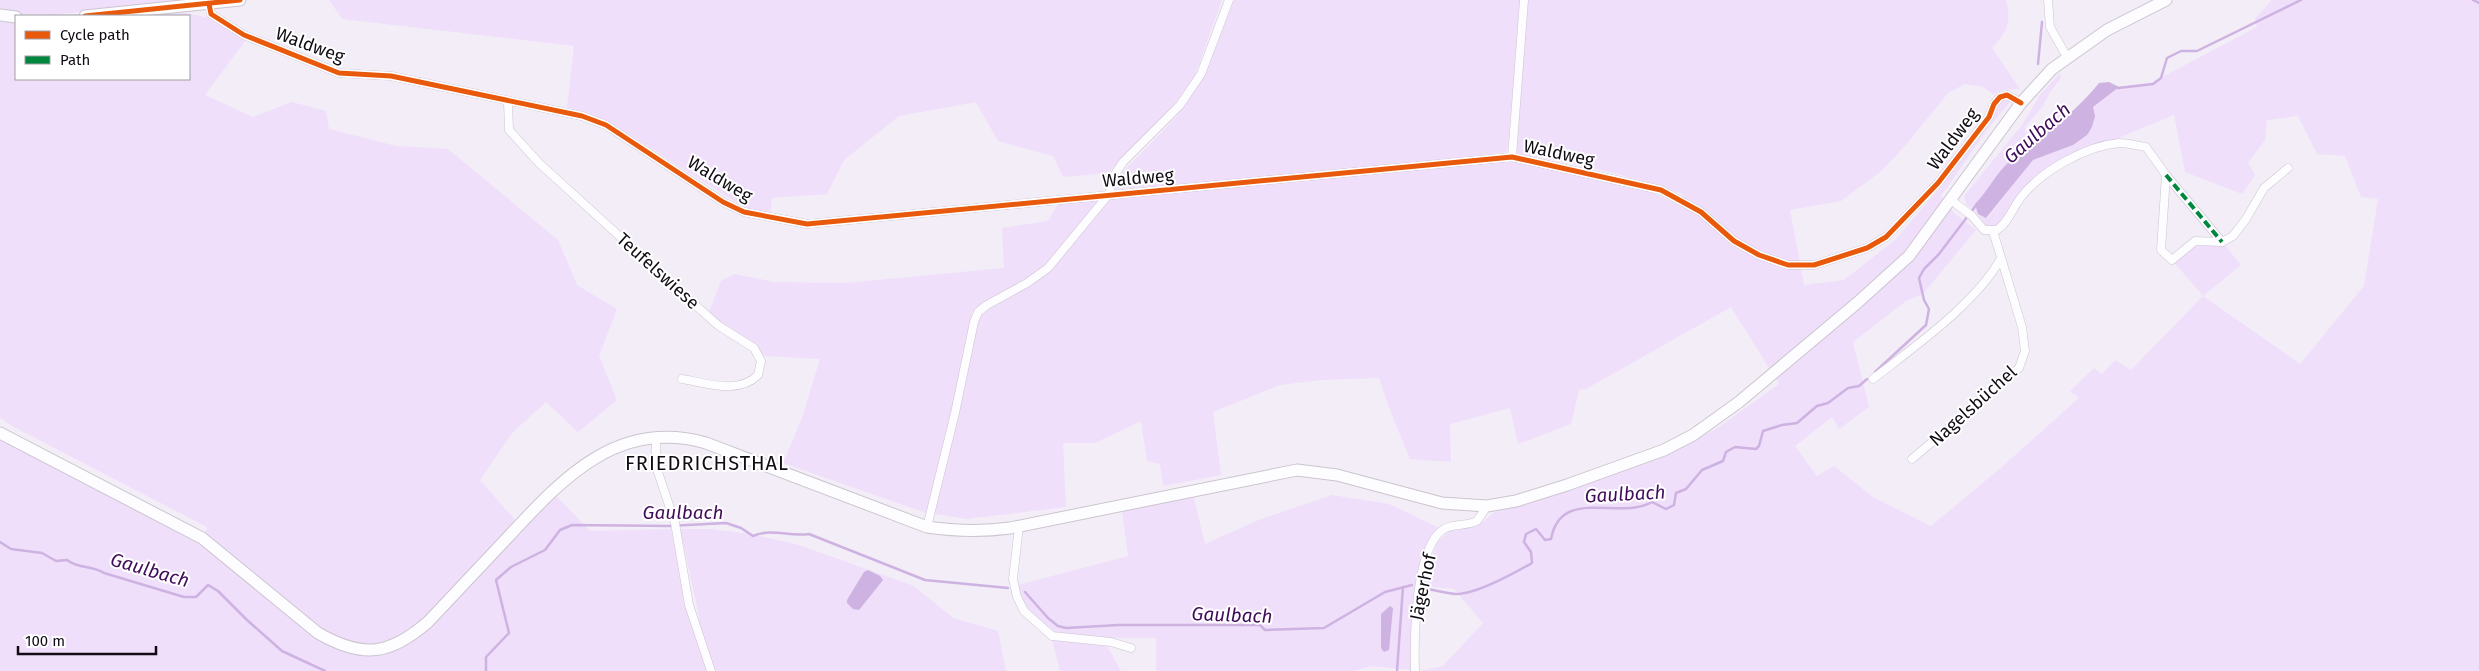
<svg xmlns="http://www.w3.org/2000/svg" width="2479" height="671" font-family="'Fira Sans',sans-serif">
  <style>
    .green { fill: #efdffa }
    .water { fill: #ceb2e1 }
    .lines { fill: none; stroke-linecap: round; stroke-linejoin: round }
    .stream { stroke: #ceb2e1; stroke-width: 2.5 }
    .street-casing { stroke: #cbc5cf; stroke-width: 9 }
    .secondary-casing { stroke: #cbc5cf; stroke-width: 13 }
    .street { stroke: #fdfcfe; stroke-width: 8 }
    .secondary { stroke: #fdfcfe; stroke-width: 11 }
    .quiet { stroke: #00873e; stroke-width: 4; stroke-dasharray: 8 4; stroke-linecap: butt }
    .cycleway-casing { stroke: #fff; stroke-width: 8 }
    .cycleway { stroke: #e8590c; stroke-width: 5 }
    .labels { text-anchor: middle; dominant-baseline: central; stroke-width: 4; stroke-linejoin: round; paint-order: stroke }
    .street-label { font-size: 18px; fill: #110c14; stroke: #fff }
    .water-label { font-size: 19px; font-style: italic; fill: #400c59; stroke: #fff }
    .quarter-label { font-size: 20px; letter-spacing: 1px; fill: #110c14; stroke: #fff }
  </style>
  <rect width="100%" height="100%" fill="#f3edf8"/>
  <g class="green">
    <polygon points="0,0 203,0 51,15 0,13"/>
    <polygon points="329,0 1222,0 1194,78 1164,117 1108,173 1063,177 1053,156 998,141 976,102 899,116 844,160 827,194 772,198 770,215 745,208 616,126 567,107 574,46 342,19"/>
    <polygon points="1234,0 1521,0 1507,152 1312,174 1116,189 1121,174 1178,115 1203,77"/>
    <path d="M1527,0H2006C2012,23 2007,31 1992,48L2020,89L2004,90L1993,94L1983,87L1965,84L1948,93L1905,146L1880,172L1841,201L1790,210L1804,285L1844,280L1895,240L1937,191L1992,118L1999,104L2005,99L2011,101L1989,127L1941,196L1953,212L1976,230L1923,294L1906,301L1853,342L1869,407L1839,429L1832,417L1795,446L1817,476L1834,466L1873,497L1931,526L2003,466L2079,398L2070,391L2094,368L2102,374L2115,360L2131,370L2203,296L2172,260L2195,241L2222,242L2241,265L2203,296L2300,364L2364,286L2378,199L2361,197L2345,156L2317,154L2298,116L2267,120L2265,140L2248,163L2255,175L2242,194L2185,172L2174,115L2053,165L2000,224L1988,228L1978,214L1966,204L1964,196L2022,125L2040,95L2060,73L2061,78L2050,92L2043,106L2025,127V133L2060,114L2066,116L1976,204L1978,214L1987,218L2033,160L2073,145L2093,107L2119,87L2151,83L2257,27L2255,18L2272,0H2479V671H1420L1443,666L1483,623L1454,589L1423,586L1437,542L1450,531L1477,526L1495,512L1525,505L1674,452L1719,427L1779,384L1731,307L1586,389L1579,390L1571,424L1518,444L1510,408L1450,424L1451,462L1410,459L1391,413L1379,378L1320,380L1280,385L1213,412L1221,475L1163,486L1160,464L1147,461L1141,421L1095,443H1063L1066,507L967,519L934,514L978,318L983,312L999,301L1029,286L1050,270L1110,197L1514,161L1653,193L1681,206L1683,194C1629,175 1572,163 1515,153Z"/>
    <polygon points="177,11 209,18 245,41 205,95 253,117 292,102 326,111 329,129 396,146 448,149 558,240 577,285 617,309 599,356 617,400 578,432 546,402 513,432 480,480 516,521 554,494 590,531 671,529 686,606 699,641 699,616 680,529 711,529 750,534 799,545 914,586 953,618 998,631 1006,671 0,671 0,439 200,544 207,527 14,427 0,418 0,20 16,21 16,79 189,79 189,16 130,16"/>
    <path d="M1101,199L1047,265L1026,281L972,312L952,412L926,513L783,463L802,418L820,359L765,356C748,338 727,328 709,312L721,281L735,274L774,282L846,283L1004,268L1002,228L1048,221L1058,204Z"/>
    <path d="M1193,494L1205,544L1261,519L1332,495L1389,504L1439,528C1410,570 1410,622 1411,670L1371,666L1354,671H1156V638H1109L1055,632L1031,613L1022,598L1018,585L1128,556L1122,510Z"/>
    <polygon points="1052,640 1106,644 1121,671 1060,671"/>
  </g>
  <g class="water">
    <path d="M2109,82L2119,87L2093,107L2095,116L2092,127L2087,135L2073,145L2033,160L1986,218L1978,214L1975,204C1988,191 1996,173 2009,162C2040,136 2074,115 2099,83Z"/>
    <polygon points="868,570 880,576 883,580 859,610 853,609 847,603 847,600 864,572"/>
    <polygon points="1390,606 1393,608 1389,650 1384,652 1381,648 1381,614"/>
  </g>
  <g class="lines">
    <g class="stream">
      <polyline points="2473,0 2479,3"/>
      <polyline points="2038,64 2042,22"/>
      <polyline points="2118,88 2153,84 2161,78 2167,58 2181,51 2197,51 2301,0"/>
      <polyline points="1875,372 1926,325 1929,309 1924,300 1919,278 1924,269 1939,254 1977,204"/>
      <path d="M0,542L11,549L42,553L56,561L67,560C78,569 92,565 104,573L184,597H196L208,585L218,591L247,620L282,651L325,671"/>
      <path d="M1428,589C1437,591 1446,593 1455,594C1475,595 1514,573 1532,563L1531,552L1524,542L1526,534L1536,529L1545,540L1551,539C1561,486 1619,521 1652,502L1666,509L1674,505L1676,493L1686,489L1702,470L1723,461L1726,452L1735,447L1756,449L1759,446L1763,431L1782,425L1797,423L1817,406L1828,403L1848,388L1859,386L1867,379"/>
      <polyline points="1025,592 1048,618 1058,626 1066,628 1118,625 1260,625 1265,630 1324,628 1385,592 1412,585"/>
      <path d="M486,671V657L509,633L496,580L511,567L545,550L560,530L572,525L669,526L726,523L741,528L753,536C772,528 789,537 809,534L925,580L1008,588"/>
      <polyline points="1397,671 1403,587"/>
    </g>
    <defs>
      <g id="street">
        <polyline points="2048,0 2050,27 2067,57"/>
        <polyline points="209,4 211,14 244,35 339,73 391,76 582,116 606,125 723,202 744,212 807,224 1512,157 1661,190 1701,212 1734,241 1759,255 1788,265 1814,265 1867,248 1886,237 1938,183 1989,117 1994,104 2000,97 2007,95 2021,103"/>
        <path d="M508,102L509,130L539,163L694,304L719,326L754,348L761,361L758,375C738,395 707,383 682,379"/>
        <polyline points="1512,157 1524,0"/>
        <polyline points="2166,175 2222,242"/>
        <path d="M1951,200L1972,216L1984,230H1997C2009,222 2013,207 2022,196C2043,170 2086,146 2119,143C2128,143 2138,146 2146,147L2166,175L2161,250L2172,260L2195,241L2222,242L2233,236L2246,219L2264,188L2288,168"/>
        <path d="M1873,379C1914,347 1974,305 2000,260"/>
        <polyline points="656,437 656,466 675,523 689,605 711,671"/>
        <polyline points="1912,459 2019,368 2025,351 2022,327 1993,231"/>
        <polyline points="1019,526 1013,579 1017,597 1024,611 1052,636 1111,642 1131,648"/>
        <polyline points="927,527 955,413 974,322 978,312 987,305 1027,283 1048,268 1109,194 1114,176 1123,162 1180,105 1201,74 1229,0"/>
        <path d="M1415,671C1414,638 1415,555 1440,532C1451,522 1465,527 1477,521L1487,506"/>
      </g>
      <g id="secondary">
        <polyline points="0,15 16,17"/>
        <polyline points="85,16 240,0"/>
        <path d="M0,433L202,538L318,633C363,659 390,655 428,622C455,593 482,565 509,536C563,478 618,418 706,443L927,527C955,531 981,532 1010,528L1297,470L1337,475L1442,503L1487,506L1516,501L1567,485L1664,450L1693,435L1739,402L1857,303L1909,256L2021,103L2052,69L2107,30L2166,0"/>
      </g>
    </defs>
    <use href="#street" class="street-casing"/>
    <use href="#secondary" class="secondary-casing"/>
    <use href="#street" class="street"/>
    <use href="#secondary" class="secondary"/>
    <polyline class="quiet" points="2166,175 2222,242"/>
    <defs>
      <g id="cycleway">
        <polyline points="209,4 211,14 244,35 339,73 391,76 582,116 606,125 723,202 744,212 807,224 1512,157 1661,190 1701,212 1734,241 1759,255 1788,265 1814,265 1867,248 1886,237 1938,183 1989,117 1994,104 2000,97 2007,95 2021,103"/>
        <polyline points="85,16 240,0"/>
      </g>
    </defs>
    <use href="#cycleway" class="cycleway-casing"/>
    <use href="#cycleway" class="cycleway"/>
  </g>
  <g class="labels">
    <g class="street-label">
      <text transform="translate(310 45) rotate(20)">Waldweg</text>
      <text transform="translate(1953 139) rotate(-53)">Waldweg</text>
      <text transform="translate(1559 153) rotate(12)">Waldweg</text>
      <text transform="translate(1138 178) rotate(-5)">Waldweg</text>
      <text transform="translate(720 179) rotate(31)">Waldweg</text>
      <text transform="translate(658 271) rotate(42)">Teufelswiese</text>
      <text transform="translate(1973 406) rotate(-42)">Nagelsbüchel</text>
      <text transform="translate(1423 587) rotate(-78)">Jägerhof</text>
    </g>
    <g class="water-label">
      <text transform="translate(2037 133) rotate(-41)">Gaulbach</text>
      <text transform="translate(1625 494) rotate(-3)">Gaulbach</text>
      <text x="683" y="512">Gaulbach</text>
      <text transform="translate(150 570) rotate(16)">Gaulbach</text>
      <text transform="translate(1232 615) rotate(2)">Gaulbach</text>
    </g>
    <g class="quarter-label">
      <text x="707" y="463">FRIEDRICHSTHAL</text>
    </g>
  </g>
  <rect x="15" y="15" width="175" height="65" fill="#ffffff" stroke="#a09ea1"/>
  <rect x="25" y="31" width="25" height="8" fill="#e8590c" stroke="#a09ea1"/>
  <text x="60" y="40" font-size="15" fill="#110c14">Cycle path</text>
  <rect x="25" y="56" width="25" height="8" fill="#00873e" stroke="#a09ea1"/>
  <text x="60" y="65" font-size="15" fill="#110c14">Path</text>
  <path d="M18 646v8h138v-8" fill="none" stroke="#110c14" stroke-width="2.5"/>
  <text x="25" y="646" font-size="15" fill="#110c14" stroke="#ffffff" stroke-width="4" paint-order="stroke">100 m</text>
</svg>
